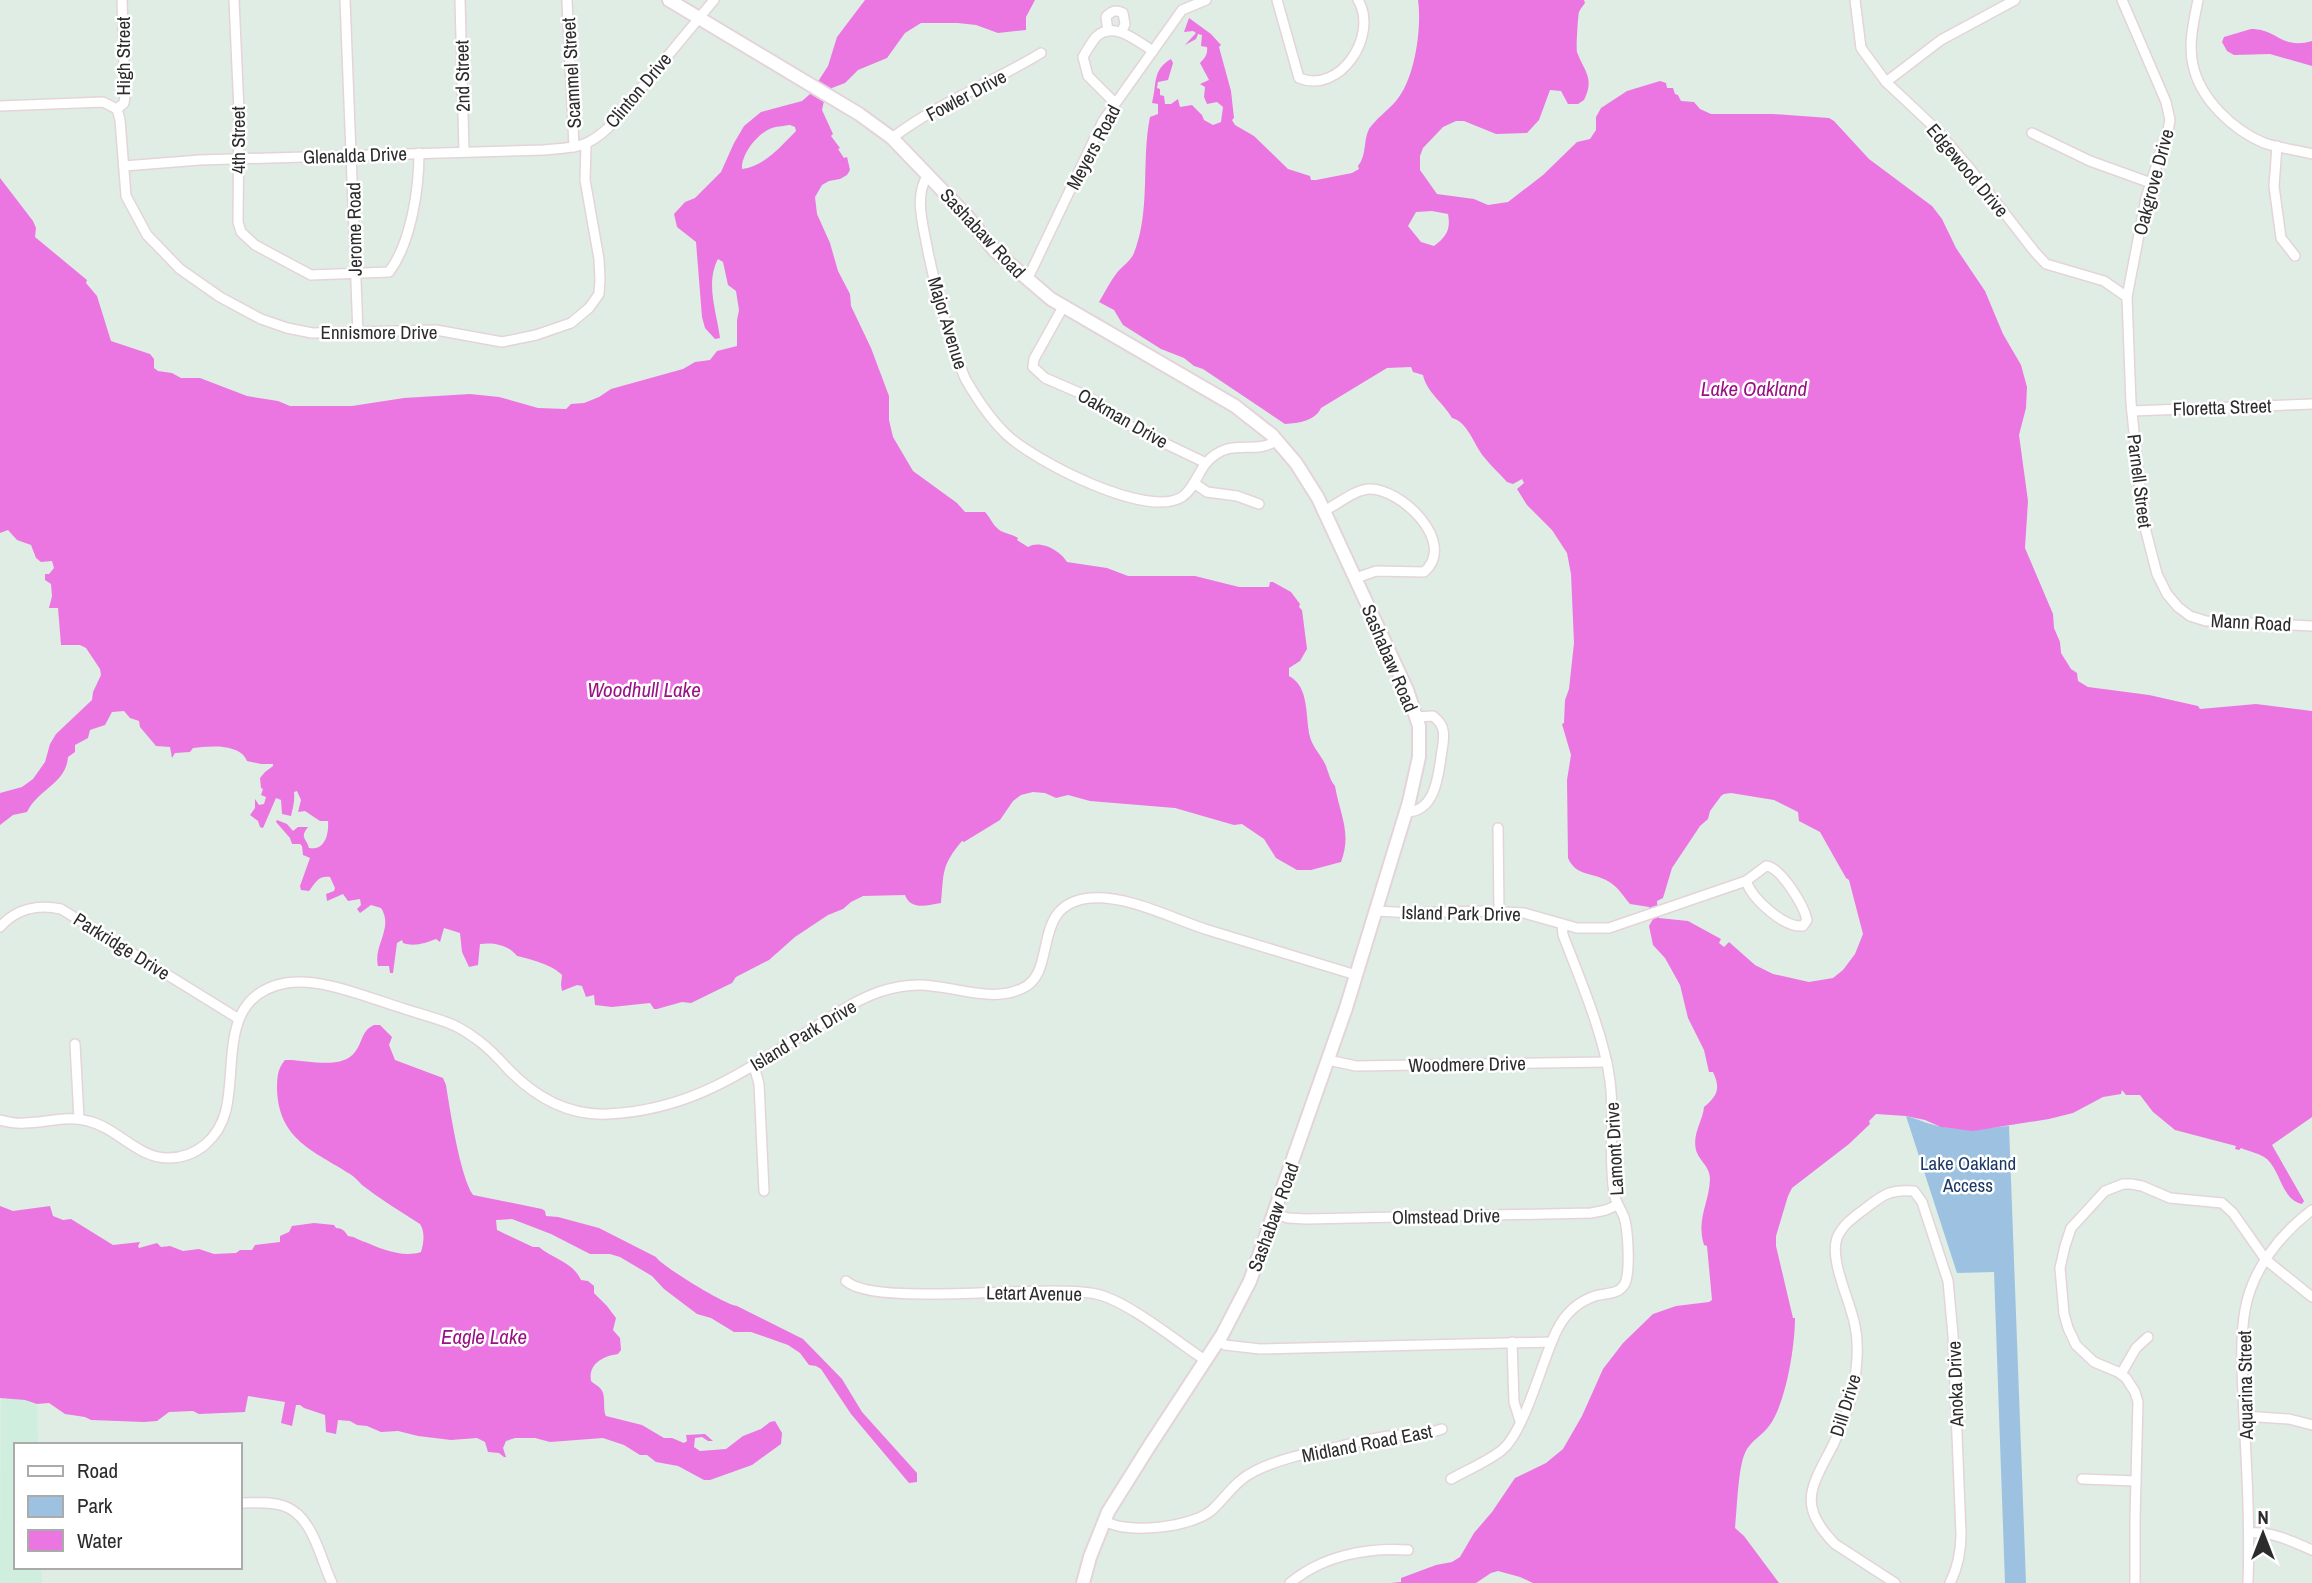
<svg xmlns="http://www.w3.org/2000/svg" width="2312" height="1583" font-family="'Archivo Narrow',sans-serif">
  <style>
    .education { fill: #cfeede }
    .green { fill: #9dc1e1 }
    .water { fill: #eb76e2; fill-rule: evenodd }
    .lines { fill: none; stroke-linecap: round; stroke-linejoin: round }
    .street-casing { stroke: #e4d4da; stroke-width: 12 }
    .secondary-casing { stroke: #e4d4da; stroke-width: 16 }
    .street { stroke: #fff; stroke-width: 9 }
    .secondary { stroke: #fff; stroke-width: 12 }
    .labels { text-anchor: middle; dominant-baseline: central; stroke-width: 5; stroke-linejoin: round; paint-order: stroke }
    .street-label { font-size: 19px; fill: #2c2c2c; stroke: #fff }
    .park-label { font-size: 19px; fill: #1d3a67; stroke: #fff }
    .water-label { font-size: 21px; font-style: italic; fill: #991284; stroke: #fff }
  </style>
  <rect width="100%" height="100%" fill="#dfede4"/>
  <polygon class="education" points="1,1398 25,1400 37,1404 38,1445 16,1445 16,1567 41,1567 42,1583 0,1583"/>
  <path class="green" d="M1906,1116C1918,1119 1930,1125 1943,1127C1965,1131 1987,1128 2009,1126L2026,1583H2005L1994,1272L1957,1273Z"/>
  <g class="water">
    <path d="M865,0H1035L1026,17V30L998,33L976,25L958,23H921L905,33L887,58L858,70L845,83L832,88L825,96L822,110L833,134L831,136L840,148L838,149L844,158L847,157L850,170L847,175L840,179L829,181L822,185L815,197L817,214L830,243L838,271L850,294L851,306L871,348L889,396V420L893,437L913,471L957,503L965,512H985C990,517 992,523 996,527C1002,534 1011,533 1018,538L1017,540L1028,547C1040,539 1061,551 1067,562L1107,568L1128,576H1195L1239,587H1269L1270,582H1273L1291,592L1300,604L1299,607L1302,610L1307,649L1300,661L1289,668V676C1310,687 1305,717 1310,737C1313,748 1322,756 1326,766C1329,774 1330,780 1335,786C1340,815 1352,833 1341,862L1311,870H1297L1276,858L1264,839L1242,824L1234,825L1175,808L1090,801L1068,795L1056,798L1045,793L1033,792L1021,795L1013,801L1000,820L964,842L962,841C941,866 944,872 941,903C928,905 911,911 905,895L863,896L851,902L843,909L828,915L795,937L769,960L736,977L732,983L691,1003L682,1002L657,1009H654L650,1003L612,1007L595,1005L594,995L586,997L582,986L577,985L562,991L561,985L562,975C553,965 530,959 517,956C509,945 493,942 480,944L478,965L469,967L462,952L460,933L444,928L440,942L436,939C426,943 414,947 403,943L402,940L397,943L393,973H390L389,966H378C373,945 394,928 381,908L371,905L360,913L357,909L361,905L360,899L348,901L343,894L327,901L326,894L334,891L335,888L330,877C318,876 317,881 309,891L301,890L300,886L310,858L303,855L302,846L300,844H292L290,838L276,822L277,820L287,824L293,831L298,827H308C299,838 307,839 309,848C325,851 329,834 328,821H320L305,811L298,812L301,800L297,791L294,792C295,801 293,807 291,816L282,814L281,800L276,798L263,828L260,827L258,821L250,815L255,808V799L259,805L264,804L266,797L261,795L263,789L261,788L260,778L265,772L273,766V764H261L247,761C240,743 209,746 193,748L190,752L175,753L172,758L170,747L156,746L140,727L139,721L130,718L124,711L112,712L105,725L90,730L88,738L75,745V752L68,757C66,784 39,788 27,812L13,815L0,825V793L22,787L33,779L45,762L50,744L56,734L92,700L93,692L101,675L100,669L86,648L80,645H61L58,608H49L52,596L51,584L45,580V574H49L54,568L52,561L41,562L36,558L31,545L17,540L8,530L0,533V178L33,221L36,228L35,237L87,280L86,283L97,296L111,341L150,354L154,359V368L158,371L172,373L181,378H200L247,396L278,401L290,406H352L404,398L470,394L499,397L538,408L566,409L571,404L584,403L599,397L611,389L683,369L695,362L710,360L717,351L737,346V320L739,310L736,291L728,285L723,262L718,259C705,283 717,313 720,338L715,339L705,328L702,317L696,242L677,227L674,214L685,202L695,198L721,172L734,143L744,126L761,112L802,101L810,94L828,66L837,37ZM790,125L795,127L796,131C781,146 765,166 742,169C741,154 758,133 772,128C778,126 785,126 790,125Z"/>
    <path d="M1418,0H1584L1585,3C1583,6 1580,9 1579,12C1578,15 1576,49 1577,52C1584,71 1595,78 1584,100L1578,104H1568L1561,91L1550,90L1539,120L1527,133L1496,134L1464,121H1456L1443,127L1423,148L1420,156V170L1437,194L1474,199L1488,205L1508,202L1543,175L1577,142L1590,139L1596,130V117L1601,108L1627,91L1660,81L1666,83L1667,88H1673L1675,94L1678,95L1681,101L1694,102L1700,109L1711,114H1773L1829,118L1834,121L1869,159L1932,206L1942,219L1956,248L1985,291L2003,334L2021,365L2027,387L2026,408L2019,435L2028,501L2025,548L2053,614L2054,628L2060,642L2061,653L2071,669L2077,673L2078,681L2088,687L2149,695L2198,706L2200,709L2256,704L2312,711V1117L2272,1145L2304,1201L2302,1204C2282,1200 2281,1172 2267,1159C2261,1154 2248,1151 2241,1148L2239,1150L2235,1149L2236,1146L2175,1130L2153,1112L2140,1095H2126L2122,1090L2121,1094L2103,1097L2073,1113L2049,1119L1973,1131L1941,1127L1925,1120L1906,1116L1876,1114L1869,1121L1870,1124L1849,1144L1792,1188L1788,1196L1776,1236V1246L1793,1318H1795C1795,1346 1786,1404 1769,1426C1762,1436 1750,1441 1745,1453C1738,1468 1737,1510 1735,1528L1744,1536L1779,1583H1533L1520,1577L1498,1571L1491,1573L1476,1583H1390L1401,1582V1578L1436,1565L1452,1562L1460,1557L1474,1533L1492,1512L1515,1478L1546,1463L1563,1449L1582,1416L1603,1369L1623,1343L1653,1314L1676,1306L1709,1302L1712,1300L1707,1246L1704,1245C1696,1219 1709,1204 1710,1179C1710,1166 1699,1161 1696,1150C1692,1134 1703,1120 1704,1107C1717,1096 1721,1089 1713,1072H1709L1704,1050L1688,1018L1680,985L1665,958L1653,945L1649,926L1653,919L1649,907L1630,904C1623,896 1618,886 1606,880C1590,872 1576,876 1568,858L1567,780L1571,755L1562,724L1564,723L1565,700L1569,689L1574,643L1571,574L1567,553L1552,530L1527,505L1517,489L1524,483L1522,479L1513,484L1507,482C1499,473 1491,466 1484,457C1474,445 1468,422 1452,418C1443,402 1427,393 1423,375L1413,372L1411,367L1387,368L1321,408C1315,421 1299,423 1285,424L1203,369L1194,366L1184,358L1161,349L1123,325L1114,310L1099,302C1105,292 1110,282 1116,274C1122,266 1130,262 1134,253C1151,210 1141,161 1150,117L1158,114V104L1152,103C1157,84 1152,70 1171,59L1173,63L1168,80L1158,82L1157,88L1160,89V95L1164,96L1165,104H1171L1178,99L1180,107L1192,105L1202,115L1204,120L1213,125L1221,122L1223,107L1217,102L1207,104L1204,97L1205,87L1200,84L1209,80L1200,63C1205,58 1208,54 1207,47L1201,46L1202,35L1198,34L1196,39L1185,45L1196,33L1193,31L1184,32L1189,18L1211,34L1221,45L1219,47L1231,91L1234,118L1232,120L1235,125L1254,136L1288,169L1310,176L1311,180H1316L1352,173L1359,169L1358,166C1367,155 1363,141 1369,129C1376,119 1388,110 1396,101C1415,79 1422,28 1418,0ZM1432,211L1448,214C1451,230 1446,237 1434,246L1421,242L1408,226L1416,212ZM1731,793L1774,800L1798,812L1799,821L1820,832L1846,878L1849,880L1863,934L1855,954L1843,970L1833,978L1809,982L1773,974L1755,965L1729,942L1724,947L1719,943L1721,939L1688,921L1659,918L1658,916L1657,901L1663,898L1672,868L1700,826L1708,819L1710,811L1721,796L1724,794Z"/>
    <path d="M2251,29C2278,29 2281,50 2312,41V66L2270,54L2234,55L2227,51L2222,42L2224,37Z"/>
    <path d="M374,1025H380L392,1037L389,1045L395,1060L443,1078L446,1085C450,1110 460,1176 473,1195L542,1209L545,1211L546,1216L558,1217L599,1228L656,1257C659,1264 723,1304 737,1306L803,1339L842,1379L862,1412L917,1473V1482L909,1483L851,1414L821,1369L816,1366L809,1365L800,1353L788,1345L751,1332H734L711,1318L697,1314L664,1289L652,1276L620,1257L610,1254H590L551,1234L512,1219L496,1220L497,1230L533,1247H539C553,1259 573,1262 581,1280L588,1281L594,1286V1293L607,1306L616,1318L613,1330L620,1338L621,1350L618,1354C603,1356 588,1364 591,1381C594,1384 597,1385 600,1388C607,1395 602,1408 606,1416L642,1425L664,1438H672L684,1443L687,1441L686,1435L705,1434L713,1441H708L702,1437L695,1438L694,1447L700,1451L726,1449L743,1436L761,1429L770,1422L775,1421L782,1433L781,1444L752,1465L710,1480H704L678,1466L656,1462L647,1455H640L624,1445L603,1438L550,1442L535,1438H515L506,1441L503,1448L506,1457H504L499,1453L488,1452L485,1442L477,1438L451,1440L418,1436L398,1431L381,1432L367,1426L357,1425L350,1421L338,1420L336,1434L326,1432L325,1415L304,1408L300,1405H296L292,1426L281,1423L285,1402L248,1396L245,1412L199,1414L193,1411L169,1412L157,1421L144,1422L91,1420L85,1417L65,1414L49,1403L37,1404L25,1400L0,1398V1206L13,1211L50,1206L53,1216L63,1220L71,1219L113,1245L140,1242L138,1246L139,1248L157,1243L161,1247L170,1246L183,1251L199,1249L214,1254L236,1253L240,1250H252L255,1245L280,1242V1236L289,1232L292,1226L314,1223L334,1225L336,1228C342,1228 345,1231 348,1236C356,1237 358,1240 365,1242C382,1249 402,1258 421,1252C424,1242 425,1232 420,1224C400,1211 380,1199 362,1185C358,1181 355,1177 350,1174C314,1151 279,1140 277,1090C277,1079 277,1069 285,1060C305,1059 341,1071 355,1052C363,1042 361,1031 374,1025Z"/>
  </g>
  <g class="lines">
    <defs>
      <g id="street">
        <path d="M234,0L239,111L238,222L241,232L255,245L311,275L389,272C411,243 419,189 419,153"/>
        <polyline points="345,0 358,333"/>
        <polyline points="460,0 464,151"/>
        <polyline points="567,0 574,147"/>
        <path d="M1277,0L1299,78C1340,95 1379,35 1358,0"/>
        <polyline points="1855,0 1861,48 1886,82 1935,128 1971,170 2034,251 2046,264 2104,281 2127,297"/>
        <polyline points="2122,0 2166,102 2170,120 2168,130 2146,198 2127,297 2131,403 2143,520 2157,574 2167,594 2178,607 2190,616 2206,621 2312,626"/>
        <path d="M2198,0C2194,20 2188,44 2193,65C2200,99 2233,130 2264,143C2279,148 2296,150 2312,154"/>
        <path d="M1108,31L1106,17C1111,11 1116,9 1123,13L1125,24L1122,31"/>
        <polyline points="1886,82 1941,40 2015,0"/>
        <path d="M1115,103L1088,76L1083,57C1087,50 1091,43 1096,37C1113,20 1137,41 1153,51"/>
        <polyline points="0,106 103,102 117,109 120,120 126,196 147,235 180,269 220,297 261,319 287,328 312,333 436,330 502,342 536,335 571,323 589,308 599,294 600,280 599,259 585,180 586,144"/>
        <polyline points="117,109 124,103 125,96 122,0"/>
        <polyline points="2032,133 2090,161 2151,183"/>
        <path d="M892,138C938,103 992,83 1041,53"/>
        <polyline points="2277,146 2274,186 2281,238 2295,256"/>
        <path d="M124,166L200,160L544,150C574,147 586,149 609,127L714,0"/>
        <path d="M928,175C913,196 924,228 928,252C935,286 943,316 955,350C958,359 961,370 966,380C977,399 991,420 1007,435C1035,461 1146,519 1182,497C1193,490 1198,473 1206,463"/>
        <polyline points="1027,280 1103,121 1182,10 1206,0"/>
        <path d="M1063,307L1034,359L1033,367L1045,378L1089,397L1119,419L1137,430L1206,463C1231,435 1253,457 1277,440"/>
        <polyline points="2132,411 2312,404"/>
        <polyline points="1194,483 1207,492 1237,496 1259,504"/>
        <path d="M1324,511C1338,504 1354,490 1369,489C1401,488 1458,543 1424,572L1376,571L1356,578"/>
        <path d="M1406,812C1434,812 1438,779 1441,757C1442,749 1445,738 1443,730C1442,724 1438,720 1433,716L1416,717"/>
        <polyline points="1498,828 1499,912"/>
        <path d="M1766,866C1781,867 1804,906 1807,920L1803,926C1784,928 1752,899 1746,881Z"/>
        <polyline points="1376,911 1413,913 1483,911 1524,913 1577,928 1609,928 1746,881"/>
        <path d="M0,927C16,909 38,904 61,909L239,1019"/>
        <polyline points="75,1044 79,1119"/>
        <polyline points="1328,1060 1356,1066 1607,1062"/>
        <polyline points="754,1066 759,1084 764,1191"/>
        <path d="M0,1120C8,1122 16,1124 24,1123C47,1123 66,1115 88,1121C118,1128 137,1158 168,1158C197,1158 219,1138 226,1110C237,1063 219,995 286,983C322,977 371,999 405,1009C420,1014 436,1018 451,1024C461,1028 471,1035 479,1041C490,1049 499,1059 508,1069C536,1098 568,1116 608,1114C694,1110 745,1070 815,1027C836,1014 856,1000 879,992C891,988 906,985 919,985C953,985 991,1004 1023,988C1059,971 1029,903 1091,898C1128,895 1173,919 1208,930C1257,945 1307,960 1356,975"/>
        <polyline points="1275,1214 1288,1218 1306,1219 1591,1213 1606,1210 1617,1205"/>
        <path d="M846,1281C876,1308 1045,1283 1096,1294C1128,1301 1176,1341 1205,1360"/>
        <polyline points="1219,1340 1225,1345 1260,1349 1551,1342"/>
        <polyline points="1512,1342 1514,1402 1520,1421"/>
        <polyline points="2121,1374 2136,1348 2148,1337"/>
        <polyline points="2244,1416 2289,1419 2312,1425"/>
        <path d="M1451,1479C1467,1470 1487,1462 1502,1450C1525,1431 1542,1360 1557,1330C1565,1314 1577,1302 1595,1296C1604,1293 1618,1295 1624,1285C1631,1275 1628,1229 1624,1217C1621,1209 1615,1202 1614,1193C1608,1156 1615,1118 1610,1081C1604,1035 1580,979 1563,935L1562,924"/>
        <polyline points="2082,1479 2136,1481"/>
        <path d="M240,1503C254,1503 270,1501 284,1506C313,1516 320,1558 332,1583"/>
        <path d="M1105,1521C1127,1535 1193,1527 1212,1510C1227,1496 1236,1480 1255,1471C1281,1458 1309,1453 1337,1447C1354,1443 1372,1438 1389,1436C1409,1434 1423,1436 1442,1429"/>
        <path d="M2249,1533C2272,1531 2291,1541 2312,1550"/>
        <path d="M1290,1583C1322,1556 1367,1547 1408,1550"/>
        <path d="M1895,1583L1835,1544C1796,1505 1812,1486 1833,1445C1843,1424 1852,1402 1855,1379C1857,1362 1859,1344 1855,1326C1851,1302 1829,1261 1837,1238C1842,1225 1855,1216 1866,1208C1884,1194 1891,1189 1914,1191L1922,1202L1948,1281L1953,1335L1961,1534C1961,1552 1958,1567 1950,1583"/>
        <polyline points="2135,1583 2135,1518 2138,1402 2135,1392 2126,1378 2118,1372 2094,1362 2076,1345 2068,1328 2064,1314 2060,1268 2065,1246 2071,1228 2105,1191 2123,1184 2131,1184 2142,1186 2170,1198 2222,1203 2233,1213 2266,1260 2312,1297"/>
        <path d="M2248,1583C2250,1528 2247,1472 2244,1417C2243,1382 2239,1345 2245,1310C2252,1270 2280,1234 2312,1210"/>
      </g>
      <polyline id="secondary" points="669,0 859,114 892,138 966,215 995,251 1051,299 1235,406 1272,435 1296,463 1318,498 1407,690 1419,726 1419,757 1409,802 1346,1008 1250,1281 1222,1335 1150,1445 1108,1512 1090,1557 1083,1583"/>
    </defs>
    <use href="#street" class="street-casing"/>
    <use href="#secondary" class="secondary-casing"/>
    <use href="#street" class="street"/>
    <use href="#secondary" class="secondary"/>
  </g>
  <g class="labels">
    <g class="street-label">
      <text transform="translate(123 56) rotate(-90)">High Street</text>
      <text transform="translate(571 73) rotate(-93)">Scammel Street</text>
      <text transform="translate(462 76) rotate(-91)">2nd Street</text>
      <text transform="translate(638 90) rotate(-50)">Clinton Drive</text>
      <text transform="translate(966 95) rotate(-28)">Fowler Drive</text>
      <text transform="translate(238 140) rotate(-90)">4th Street</text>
      <text transform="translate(1093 147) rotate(-62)">Meyers Road</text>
      <text transform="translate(355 155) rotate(-2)">Glenalda Drive</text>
      <text transform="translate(1968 170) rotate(50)">Edgewood Drive</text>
      <text transform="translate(2153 182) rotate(-75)">Oakgrove Drive</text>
      <text transform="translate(354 229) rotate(-91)">Jerome Road</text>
      <text transform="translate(983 233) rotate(47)">Sashabaw Road</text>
      <text transform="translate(948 323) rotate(73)">Major Avenue</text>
      <text x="379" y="332">Ennismore Drive</text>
      <text transform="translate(2222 407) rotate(-2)">Floretta Street</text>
      <text transform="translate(1123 418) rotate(30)">Oakman Drive</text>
      <text transform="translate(2140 481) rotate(83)">Parnell Street</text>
      <text transform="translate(2251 622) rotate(3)">Mann Road</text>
      <text transform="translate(1390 658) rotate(67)">Sashabaw Road</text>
      <text transform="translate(1461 913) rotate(1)">Island Park Drive</text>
      <text transform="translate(122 946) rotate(32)">Parkridge Drive</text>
      <text transform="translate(803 1035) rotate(-31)">Island Park Drive</text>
      <text transform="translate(1467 1064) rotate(-1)">Woodmere Drive</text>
      <text transform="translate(1614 1149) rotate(-93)">Lamont Drive</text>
      <text transform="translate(1446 1216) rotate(-1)">Olmstead Drive</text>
      <text transform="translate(1273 1217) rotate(-70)">Sashabaw Road</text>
      <text transform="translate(1034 1293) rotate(1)">Letart Avenue</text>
      <text transform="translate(1955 1384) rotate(-92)">Anoka Drive</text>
      <text transform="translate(2245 1385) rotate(-91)">Aquarina Street</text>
      <text transform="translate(1845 1405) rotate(-73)">Dill Drive</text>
      <text transform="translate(1367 1443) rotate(-11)">Midland Road East</text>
    </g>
    <g class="park-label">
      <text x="1968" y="1163">Lake Oakland<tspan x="1968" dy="22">Access</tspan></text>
    </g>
    <g class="water-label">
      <text x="1754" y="388">Lake Oakland</text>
      <text x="644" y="689">Woodhull Lake</text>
      <text x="484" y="1336">Eagle Lake</text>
    </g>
  </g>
  <rect x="14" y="1443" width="228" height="126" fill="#ffffff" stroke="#ababab" stroke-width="2"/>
  <rect x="28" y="1466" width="35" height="10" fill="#ffffff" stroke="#ababab" stroke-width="2"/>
  <text x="77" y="1478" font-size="21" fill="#2c2c2c">Road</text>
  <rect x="28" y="1496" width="35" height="21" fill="#9dc1e1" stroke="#ababab" stroke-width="2"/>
  <text x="77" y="1513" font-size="21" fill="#2c2c2c">Park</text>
  <rect x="28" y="1530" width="35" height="21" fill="#eb76e2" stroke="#ababab" stroke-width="2"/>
  <text x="77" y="1548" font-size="21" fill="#2c2c2c">Water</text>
  <g transform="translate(2263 1534)" stroke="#ffffff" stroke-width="5" paint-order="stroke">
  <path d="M0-5L12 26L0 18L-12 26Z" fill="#2c2c2c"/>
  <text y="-10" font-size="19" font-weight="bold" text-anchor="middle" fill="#2c2c2c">N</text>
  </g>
</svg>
